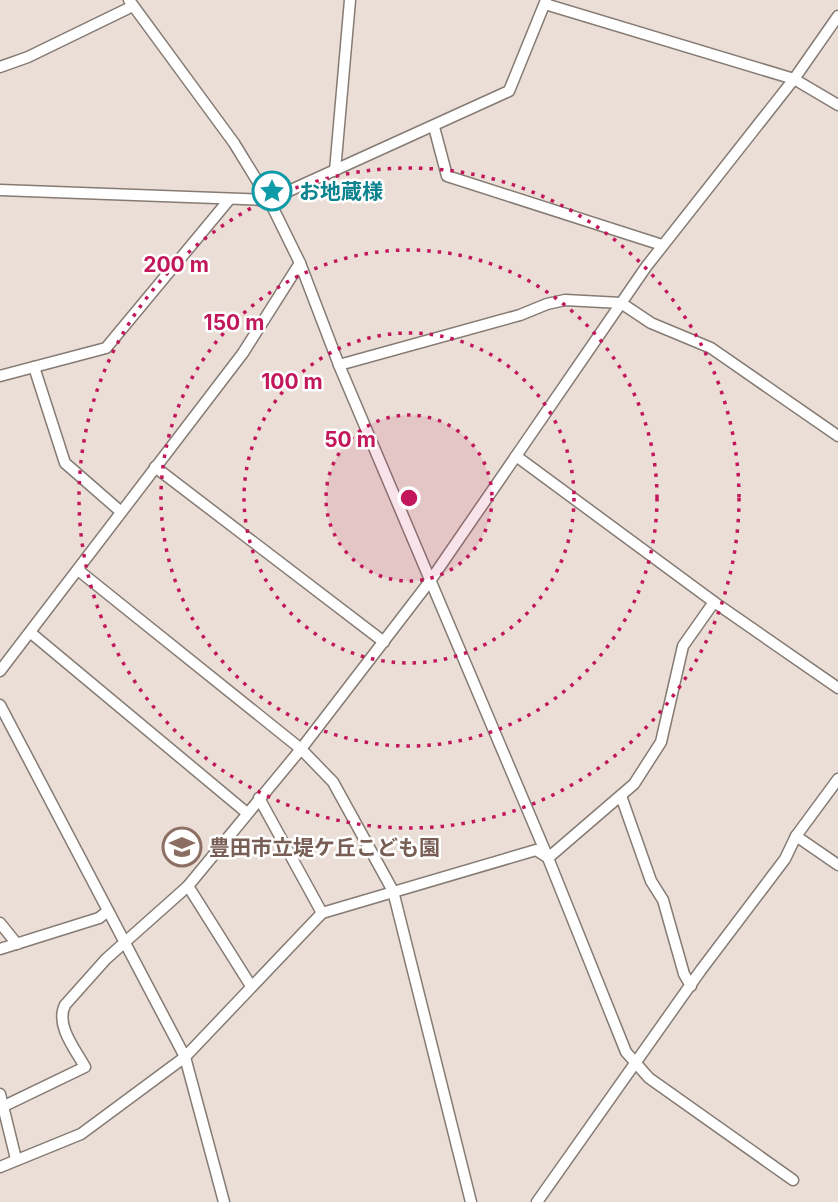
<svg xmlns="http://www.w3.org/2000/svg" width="838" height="1202" font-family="Inter,'Noto Sans JP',sans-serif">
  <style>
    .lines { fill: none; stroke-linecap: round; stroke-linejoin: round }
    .minor-casing { stroke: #857b73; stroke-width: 13 }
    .minor { stroke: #fff; stroke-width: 10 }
    .ring { fill: none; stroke: #c2185b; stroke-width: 3.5; stroke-dasharray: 3.5 7 }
    .labels { text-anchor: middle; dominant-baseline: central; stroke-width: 5; stroke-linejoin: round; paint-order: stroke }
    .culture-label { font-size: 21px; font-weight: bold; fill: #0d838f; stroke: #fff; text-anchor: start }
    .education-label { font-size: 21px; font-weight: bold; fill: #785e54; stroke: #fff; text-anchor: start }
    .centre { fill: #c2185b; stroke: #fff; stroke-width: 3.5 }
    .ring-label { font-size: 21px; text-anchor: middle; font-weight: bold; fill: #c2185b; stroke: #fff; stroke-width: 5; stroke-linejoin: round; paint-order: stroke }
  </style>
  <rect width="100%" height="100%" fill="#eaded6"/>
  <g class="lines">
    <defs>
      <g id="minor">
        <polyline points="129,0 234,143 269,200 300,263 339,365 548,858 626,1052 649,1078 793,1180"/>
        <polyline points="545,4 794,79 838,105"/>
        <polyline points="0,67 28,57 133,6"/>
        <polyline points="434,127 447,176 662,245"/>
        <polyline points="335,171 350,0"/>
        <polyline points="0,190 269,200 509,91 546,0"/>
        <polyline points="339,365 520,315 547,304 565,300 621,303 651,323 711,348 838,436"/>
        <polyline points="34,367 65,463 120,511"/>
        <polyline points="0,376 106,348 228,201"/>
        <polyline points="516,456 714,602 838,688"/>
        <polyline points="155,467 384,642"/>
        <polyline points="78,570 301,749 333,782 393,891 471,1202"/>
        <polyline points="31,633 247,813"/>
        <polyline points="0,671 243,353 300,263"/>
        <polyline points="0,705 185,1057 224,1202"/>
        <polyline points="621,796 651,881 663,900 684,974 691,986"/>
        <polyline points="259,798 322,913"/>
        <polyline points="796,836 838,865"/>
        <polyline points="548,858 634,784 661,742 683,646 714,602"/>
        <polyline points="188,886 251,986"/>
        <polyline points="0,923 17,944"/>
        <polyline points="0,949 99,918 108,911"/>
        <polyline points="0,1094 16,1159"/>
        <path d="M0,1108L85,1067C75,1049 55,1025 65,1005L106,959L188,886L301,749L430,581L646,267L794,79L838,16"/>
        <polyline points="0,1167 81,1134 185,1057 322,913 536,850 547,857"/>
        <polyline points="537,1202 701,970 785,859 796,836 838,779"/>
      </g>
    </defs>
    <use href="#minor" class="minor-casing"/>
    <use href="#minor" class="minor"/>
  </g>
  <circle cx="409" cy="498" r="83" fill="#c2185b" fill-opacity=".12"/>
  <g class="ring">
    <circle cx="409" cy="498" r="83"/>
    <circle cx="409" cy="498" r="165"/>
    <circle cx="409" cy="498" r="248"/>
    <circle cx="409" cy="498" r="330"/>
  </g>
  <defs>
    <symbol id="sight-ring" viewBox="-11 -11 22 22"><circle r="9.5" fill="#fff" stroke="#0f9aa8" stroke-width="1.5"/><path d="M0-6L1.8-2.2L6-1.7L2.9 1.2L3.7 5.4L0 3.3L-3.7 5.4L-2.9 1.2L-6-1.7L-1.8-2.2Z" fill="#0f9aa8"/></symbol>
    <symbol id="school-ring" viewBox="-11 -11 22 22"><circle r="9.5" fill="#fff" stroke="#8d6e63" stroke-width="1.5"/><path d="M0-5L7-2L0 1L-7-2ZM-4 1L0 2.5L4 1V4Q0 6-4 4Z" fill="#8d6e63"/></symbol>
  </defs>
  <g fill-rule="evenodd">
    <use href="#sight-ring" x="250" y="169" width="44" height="44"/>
    <use href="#school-ring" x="160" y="825" width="44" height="44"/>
  </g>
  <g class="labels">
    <g class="culture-label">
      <text x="299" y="191">お地蔵様</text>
    </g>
    <g class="education-label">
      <text x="209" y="847">豊田市立堤ケ丘こども園</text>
    </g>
  </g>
  <circle cx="409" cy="498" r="10" class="centre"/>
  <g class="ring-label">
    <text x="176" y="272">200 m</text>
    <text x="234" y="330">150 m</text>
    <text x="292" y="389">100 m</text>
    <text x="350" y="447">50 m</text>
  </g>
</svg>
